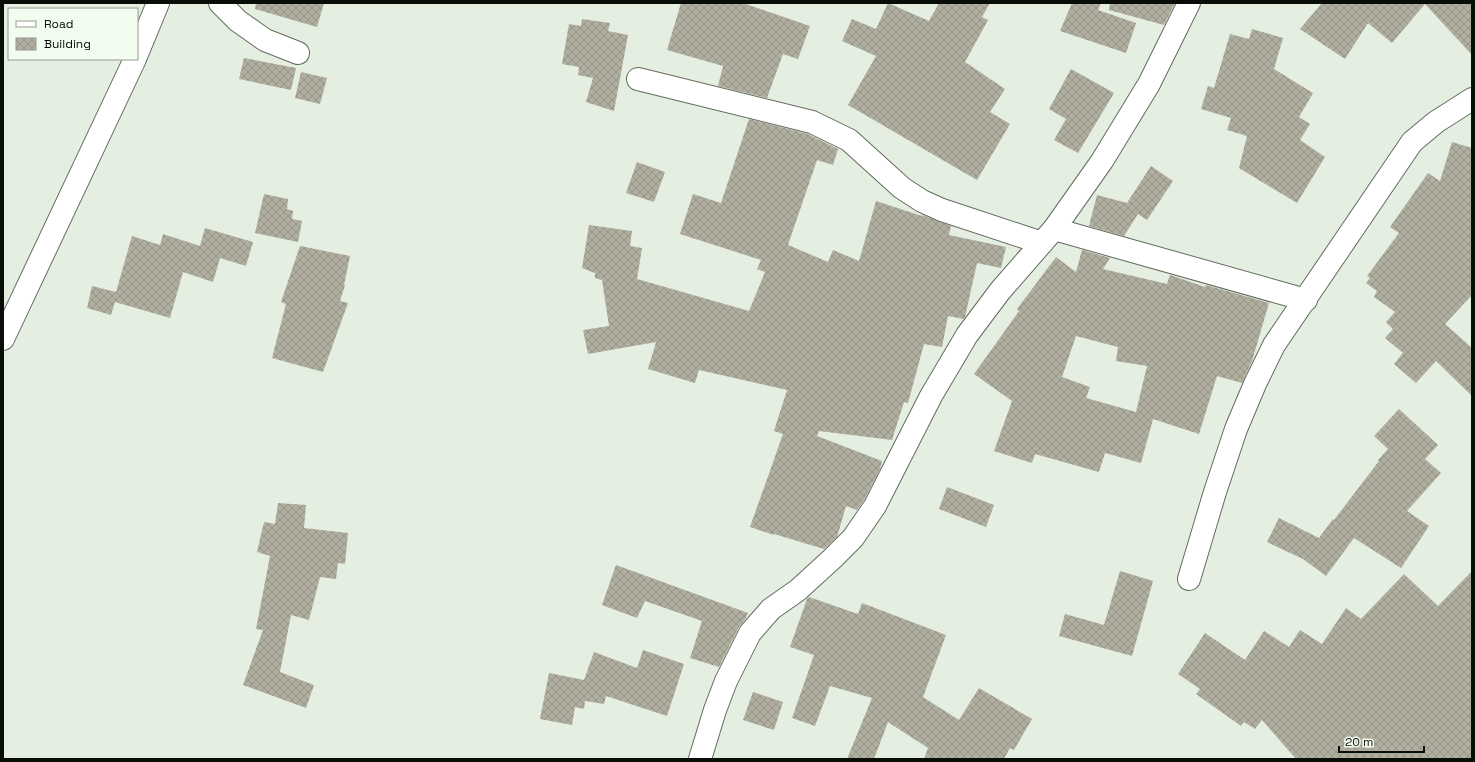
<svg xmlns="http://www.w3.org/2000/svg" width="1475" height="762" font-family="'Space Grotesk',sans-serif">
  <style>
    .building { fill: url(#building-cross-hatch); fill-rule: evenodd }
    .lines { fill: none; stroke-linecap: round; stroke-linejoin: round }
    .street-casing { stroke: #636b60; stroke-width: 24 }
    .street { stroke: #fff; stroke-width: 22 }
  </style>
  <defs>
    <pattern id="building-cross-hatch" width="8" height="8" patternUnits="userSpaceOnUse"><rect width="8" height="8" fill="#afae9f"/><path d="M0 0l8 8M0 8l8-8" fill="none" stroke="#959487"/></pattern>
  </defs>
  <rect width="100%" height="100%" fill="#e5efe1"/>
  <g class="building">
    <polygon points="256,3 324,3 317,27 255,9"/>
    <polygon points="681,3 743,3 810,26 798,59 783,54 767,98 718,86 723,66 667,50"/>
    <polygon points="888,3 929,21 939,3 990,3 982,17 988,20 965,62 1005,89 990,112 1010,124 977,180 848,105 876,56 842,41 852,19 876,29"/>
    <polygon points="1072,3 1101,3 1098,10 1136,23 1126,53 1060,31"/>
    <polygon points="1110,3 1175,3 1164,25 1109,10"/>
    <polygon points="1322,3 1472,3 1472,55 1425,4 1392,43 1368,23 1345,59 1300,29"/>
    <polygon points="582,19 610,23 608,31 628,35 614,111 586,102 593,78 578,75 579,67 562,64 569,24 581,26"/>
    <polygon points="1252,29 1283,38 1274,69 1313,93 1299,117 1310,124 1300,140 1325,157 1297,203 1239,168 1247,136 1227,130 1231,118 1201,109 1208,86 1214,88 1230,34 1249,39"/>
    <polygon points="244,58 296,68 291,90 239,79"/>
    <polygon points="1071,69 1114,93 1078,153 1054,140 1066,119 1049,109"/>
    <polygon points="301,72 327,78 320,104 295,98"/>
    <polygon points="749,119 808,134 838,149 833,165 817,160 788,245 828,262 833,250 859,261 876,201 922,216 922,215 951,226 949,235 1006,247 1001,268 977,263 965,317 964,319 948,316 942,347 924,344 908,403 904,402 892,440 819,431 817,436 882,461 880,469 864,500 857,510 846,506 837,537 824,549 774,534 774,535 750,527 783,434 774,431 787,390 699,370 695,383 648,369 656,342 588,354 583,330 609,326 602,280 595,278 595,273 582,268 589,225 632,231 630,246 642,248 637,279 749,311 765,272 757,269 761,260 680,234 693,194 721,203"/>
    <polygon points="1452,142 1472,148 1472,295 1445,324 1472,348 1472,396 1436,361 1416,383 1394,364 1403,353 1385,338 1393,329 1386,322 1395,312 1374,297 1377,291 1366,283 1370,278 1367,276 1399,233 1390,227 1428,173 1440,181"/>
    <polygon points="637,162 665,172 654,202 626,193"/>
    <polygon points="1151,166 1173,181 1147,220 1138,214 1124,236 1089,226 1097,195 1127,203"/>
    <polygon points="264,194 288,199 287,209 293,211 292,219 302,221 298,242 255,233"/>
    <polygon points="205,228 253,242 246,266 220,258 213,282 183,272 170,318 115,302 111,315 87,308 92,286 116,292 132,236 160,245 163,234 200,246"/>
    <polygon points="300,246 350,256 344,285 345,285 340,301 348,303 323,372 272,358 286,304 281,302"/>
    <path d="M1082,250L1110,258L1103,269L1167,284L1170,275L1205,287L1206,285L1269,303L1252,361L1242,383L1217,376L1199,434L1153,419L1141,463L1105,453L1099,472L1035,454L1032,463L994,451L1012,401L974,374L1019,311L1017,309L1056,257L1076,272ZM1076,336L1118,347L1116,361L1147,366L1136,412L1086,398L1090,387L1062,377Z"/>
    <polygon points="1399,409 1438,445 1425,459 1441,473 1407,511 1429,526 1401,568 1354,538 1326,576 1303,559 1267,542 1279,518 1319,538 1333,519 1334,520 1379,461 1378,460 1388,449 1374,436"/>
    <polygon points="947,487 994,505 986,527 939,509"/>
    <polygon points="278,503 306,505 304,528 348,533 345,564 338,563 336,579 320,577 309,620 291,615 280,672 314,685 306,708 243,685 263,630 256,629 270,556 257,552 264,522 275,524"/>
    <polygon points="616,565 748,613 746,618 739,627 719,667 690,658 702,621 645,601 637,618 602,605"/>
    <polygon points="1120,571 1153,581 1132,656 1059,636 1065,614 1104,625"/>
    <polygon points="1472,571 1472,759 1296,759 1262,720 1255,729 1244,722 1241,726 1196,694 1200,689 1178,674 1205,633 1245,660 1264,631 1289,647 1300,630 1322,644 1346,608 1361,619 1404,574 1438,606"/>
    <polygon points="809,597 858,614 862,603 946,635 923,697 959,720 979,688 1032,719 1014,750 1010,748 1004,759 924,759 928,748 888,722 874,759 847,759 872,698 830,686 815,726 792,718 814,655 790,647 807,599"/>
    <polygon points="643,650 684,664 667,716 606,696 604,704 585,701 584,709 575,707 572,725 540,719 549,673 584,680 594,652 637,668"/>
    <polygon points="753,692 783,702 774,730 743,720"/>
  </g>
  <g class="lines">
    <defs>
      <g id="street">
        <polyline points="220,3 238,21 265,40 298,53"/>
        <polyline points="137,54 158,3"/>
        <polyline points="638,79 812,122 849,140 902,188 922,201 942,210 1042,243"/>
        <polyline points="1054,229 1306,300"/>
        <polyline points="3,339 135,59"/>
        <polyline points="1189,579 1215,492 1236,429 1255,384 1274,345 1412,142 1436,122 1472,99"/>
        <polyline points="700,759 715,710 726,681 750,633 771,609 798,590 833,558 853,538 875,506 931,396 967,335 1000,291 1054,229 1102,161 1149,84 1189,3"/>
      </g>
    </defs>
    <use href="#street" class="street-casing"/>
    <use href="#street" class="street"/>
  </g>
  <rect width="1475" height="762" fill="none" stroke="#090d08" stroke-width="8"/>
  <rect x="8" y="8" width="130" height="52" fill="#f2fcef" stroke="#959c93"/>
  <rect x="16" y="21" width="20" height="6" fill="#ffffff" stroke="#959c93"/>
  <text x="44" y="28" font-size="12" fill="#090d08">Road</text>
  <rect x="16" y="38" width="20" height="12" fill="url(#building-cross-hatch)" stroke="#959c93"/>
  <text x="44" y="48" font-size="12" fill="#090d08">Building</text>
  <path d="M1339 746v6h85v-6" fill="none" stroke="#090d08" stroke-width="2"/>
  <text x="1345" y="746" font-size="12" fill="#090d08" stroke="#f2fcef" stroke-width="3" paint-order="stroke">20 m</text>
</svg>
